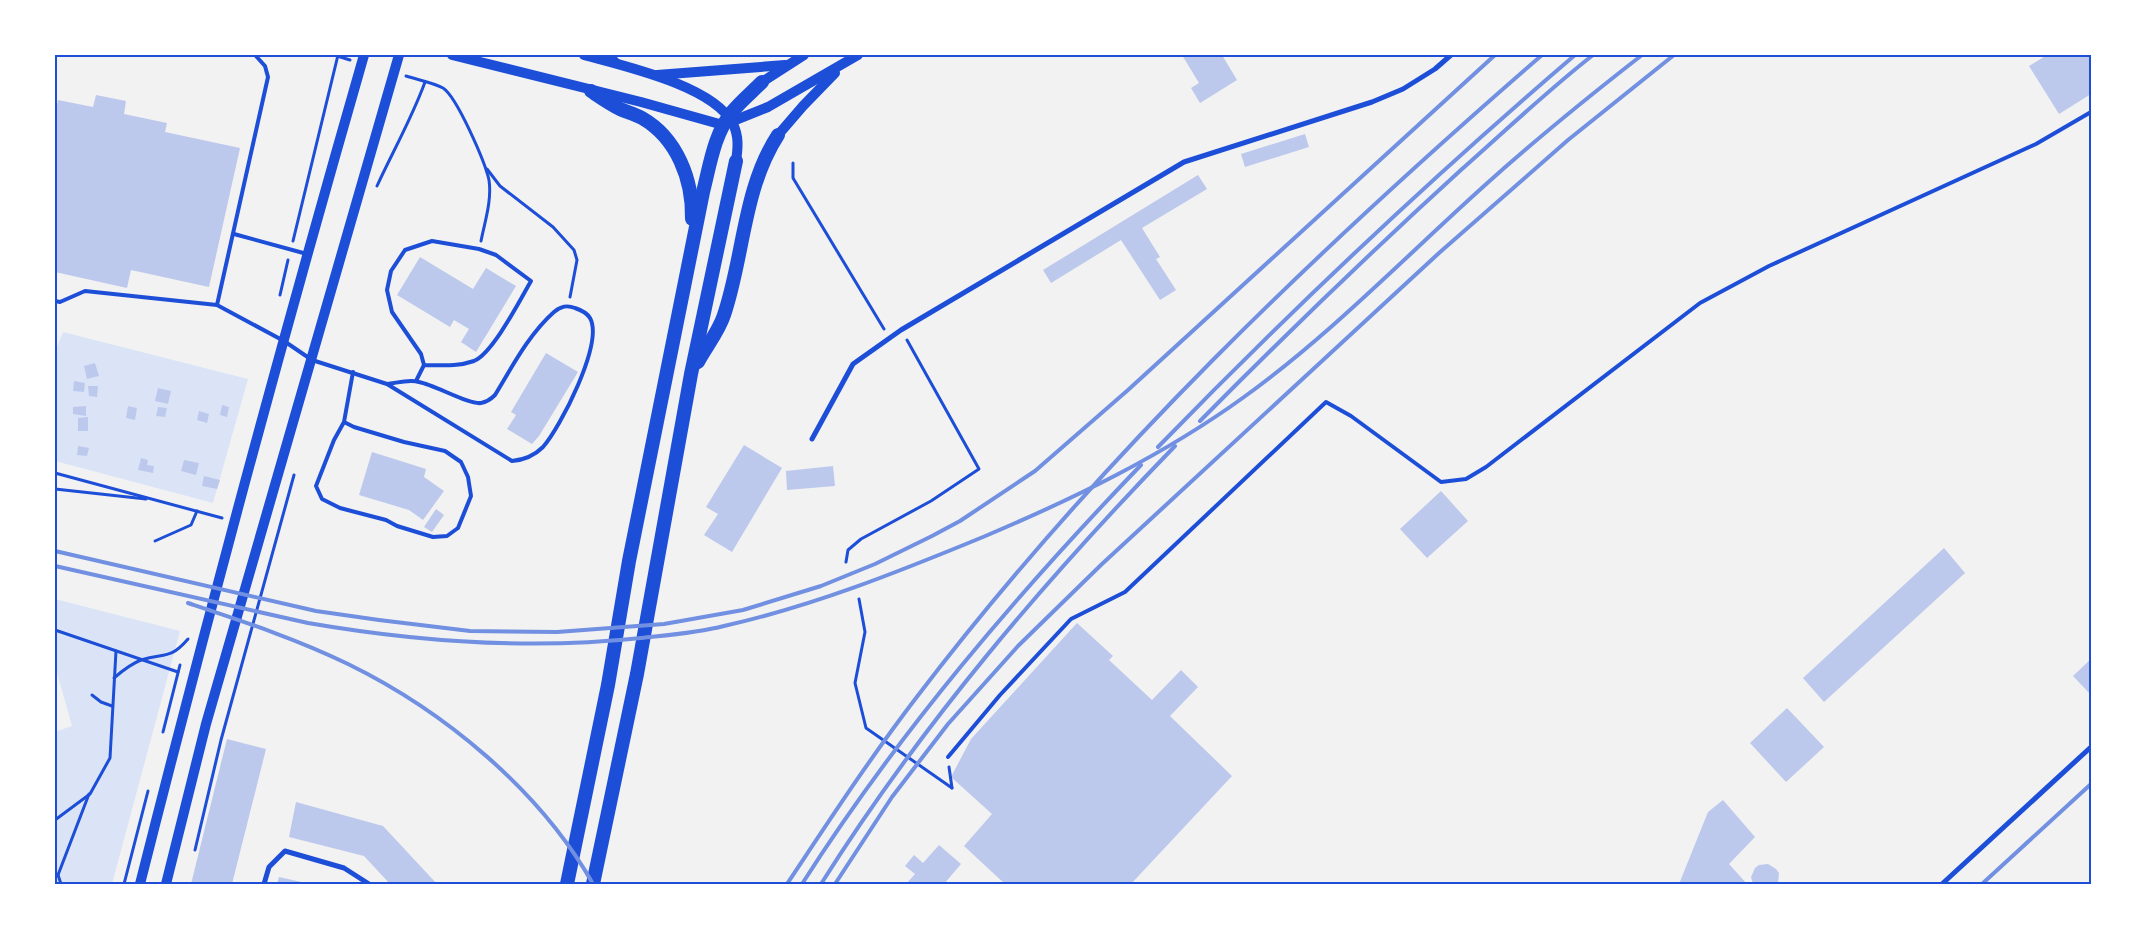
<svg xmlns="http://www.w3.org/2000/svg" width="2146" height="939" font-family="Roboto,sans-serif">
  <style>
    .green { fill: #dbe4f7 }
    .building { fill: #bdc9ec }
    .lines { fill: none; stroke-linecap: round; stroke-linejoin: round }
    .path { stroke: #1d4ed8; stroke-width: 3 }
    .service { stroke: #1d4ed8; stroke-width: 4 }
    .minor { stroke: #1d4ed8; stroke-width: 5 }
    .secondary { stroke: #1d4ed8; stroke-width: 10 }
    .motorway { stroke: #1d4ed8; stroke-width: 14 }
    .rail { stroke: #7290e2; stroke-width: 4 }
    .neatline { fill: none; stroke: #1d4ed8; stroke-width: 2 }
  </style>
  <rect width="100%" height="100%" fill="#f2f2f2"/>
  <g class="green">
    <polygon points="63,332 248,379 213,503 55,461 55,352"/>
    <polygon points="55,599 180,631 112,884 55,884 55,732 72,726 55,666"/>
  </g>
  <g class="building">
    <polygon points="1182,55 1222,55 1237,80 1200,103 1191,88 1199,83"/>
    <polygon points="2047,55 2091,55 2091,94 2059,114 2029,66"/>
    <polygon points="96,95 126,101 124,114 167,123 165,132 240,148 209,287 131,270 127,288 55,272 55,113 58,100 93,107"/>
    <polygon points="1305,134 1309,147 1245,167 1241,154"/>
    <polygon points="1198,175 1207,189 1142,228 1160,257 1156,259 1176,290 1160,300 1121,240 1051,283 1043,270"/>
    <polygon points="420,257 473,289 486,268 516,286 476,352 461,342 469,329 454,320 450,327 397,295"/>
    <polygon points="546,353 578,372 539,436 532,444 507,429 516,415 511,412"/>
    <polygon points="95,363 99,376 87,379 84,366"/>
    <polygon points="74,381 85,383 84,392 73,391"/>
    <polygon points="88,386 98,386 97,397 89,396"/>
    <polygon points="158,388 171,391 168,404 155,401"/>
    <polygon points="222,405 229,407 227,417 220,415"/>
    <polygon points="86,406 86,416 73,414 73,407"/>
    <polygon points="128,406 137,408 135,420 126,418"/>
    <polygon points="158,407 167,408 165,417 156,416"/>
    <polygon points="199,411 209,414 207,423 197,420"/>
    <polygon points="88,417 88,431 78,431 78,418"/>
    <polygon points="744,445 782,468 732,552 704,535 718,514 706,507"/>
    <polygon points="78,446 89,448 87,456 77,455"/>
    <polygon points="372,452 426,469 424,477 444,491 423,520 409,510 359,495"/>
    <polygon points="141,458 148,460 147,465 154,466 153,473 138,470"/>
    <polygon points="184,460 199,463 196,475 181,471"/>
    <polygon points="833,466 835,486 787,490 786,471"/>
    <polygon points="204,476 220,480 217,489 202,486"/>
    <polygon points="1441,491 1468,521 1427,558 1400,529"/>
    <polygon points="436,509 444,515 432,532 424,527"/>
    <polygon points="1944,548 1965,573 1824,702 1803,678"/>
    <polygon points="1077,623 1113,656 1109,660 1152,700 1181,670 1198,687 1170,716 1232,776 1131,884 1005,884 964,846 992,814 951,777 971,739"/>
    <polygon points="2091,659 2091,695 2073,676"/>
    <polygon points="1787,708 1824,747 1786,782 1750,743"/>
    <polygon points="227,739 266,749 232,884 191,884"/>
    <polygon points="1723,800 1755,837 1729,864 1747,884 1679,884 1708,812"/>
    <polygon points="296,802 383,826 437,884 390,884 364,856 289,837"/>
    <polygon points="939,845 961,864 944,884 906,884 915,874 905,866 914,855 923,863"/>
    <polygon points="1768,864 1776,869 1779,873 1778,884 1753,884 1751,877 1755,868 1759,865"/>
    <polygon points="279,877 306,883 306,884 277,884"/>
  </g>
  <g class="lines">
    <g class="path">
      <polyline points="334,55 350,60"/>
      <path d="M406,76C418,80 432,82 443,88C457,97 485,162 489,180C492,200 485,221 481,241"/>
      <polyline points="793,163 793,178 884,329"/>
      <polyline points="487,169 500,186 553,227 574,250 577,260 570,297"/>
      <path d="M377,186C393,151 412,118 425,82"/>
      <polyline points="293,241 338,55"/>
      <polyline points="280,295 288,260"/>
      <polyline points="55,473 222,518"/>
      <polyline points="55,489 146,499"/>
      <polyline points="155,541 191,525 197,511"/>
      <polyline points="846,562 848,550 861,539 931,501 979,469 907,340"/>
      <polyline points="859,599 865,632 855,683 866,728 952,788"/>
      <polyline points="55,630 178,672"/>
      <path d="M114,678C122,671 131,664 141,660C164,652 169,661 188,639"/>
      <polyline points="92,695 101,702 112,706"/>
      <polyline points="163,732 180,665"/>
      <polyline points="949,767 952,788"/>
      <polyline points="55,820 90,794 110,758 116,651"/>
      <polyline points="195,850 221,740 294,475"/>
      <polyline points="55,873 58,875 61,884"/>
      <polyline points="58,875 89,794"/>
      <polyline points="124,884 148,791"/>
    </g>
    <g class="service">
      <path d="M255,55L265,66L268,77L217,305L284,341L312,360L387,384L512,461C523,460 535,455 543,447C560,428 604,343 590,318C587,313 581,310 575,308C567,305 561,306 554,312C529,334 512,367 495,395C491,399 487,402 481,403C469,405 435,385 419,382C409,379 397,383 387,384"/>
      <polyline points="612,55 618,61"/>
      <polyline points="234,234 307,254"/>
      <polyline points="55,301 60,302 85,291 217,305"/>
      <path d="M416,381L424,365C441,365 457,367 474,361C493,353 520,300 531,281L496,255L479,249L432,241L405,250L391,271L387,290L392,312L421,354L424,365"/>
      <polyline points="344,422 354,427 404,442 445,451 461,462 468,477 471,496 458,528 447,536 433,537 397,526 386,520 340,508 322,499 316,486 334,440 344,422 353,372"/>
      <polyline points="948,757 1000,695 1071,619 1125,592 1326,402 1351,416 1441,482 1466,479 1486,467 1700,303 1769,266 2036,144 2091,112"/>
    </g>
    <g class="minor">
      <polyline points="812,439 853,364 901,330 1184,162 1372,102 1403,89 1435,69 1451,55"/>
      <polyline points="264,884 269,867 285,851 344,868 369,884"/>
      <polyline points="1942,884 2091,747"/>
    </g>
    <g class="secondary">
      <polyline points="452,55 641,102 723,125 768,107 858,55"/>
      <path d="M584,55C624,66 714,86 733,124C739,136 738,148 736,161"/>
      <polyline points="657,75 785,65"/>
      <polyline points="762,82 804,55"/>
      <polyline points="778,135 803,106 835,73"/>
      <path d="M140,884C210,607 285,330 364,55"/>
      <polyline points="166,884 206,724 399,55"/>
    </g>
    <g class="motorway">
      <path d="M591,91C600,97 610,104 620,109C627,112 635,114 642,118C677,138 693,180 692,219"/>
      <path d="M698,362C706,347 719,331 724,315C744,256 743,189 778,135"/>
      <path d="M567,884L608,685L629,561L703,192C710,165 714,134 732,112C741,101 752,92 762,82"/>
      <polyline points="593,884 637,674 691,374 736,161"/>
    </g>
    <g class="rail">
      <path d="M1200,421C1285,335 1372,251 1462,169C1505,131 1547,91 1593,55"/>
      <path d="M1158,447C1291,310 1430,179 1575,55"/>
      <polyline points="55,551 316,611 379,620 470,631 557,632 664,624 743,610 821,586 875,564 932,536 960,521 1035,471 1128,390 1495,55"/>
      <path d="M55,566L308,623C418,642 530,650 641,638C669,635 697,633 724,626C813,606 898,572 983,537C1073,499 1164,455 1244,397C1330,335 1405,257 1484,186C1535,140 1588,97 1642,55"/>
      <path d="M188,603C242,621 297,639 348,664C444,711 540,790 593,884"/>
      <path d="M787,884C829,821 870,758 916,698C1097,460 1316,251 1542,55"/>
      <path d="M802,884C899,732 1016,595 1141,465"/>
      <path d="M821,884C922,724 1044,581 1175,446"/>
      <polyline points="835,884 892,797 948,724 1018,646 1102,564 1439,253 1568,140 1674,55"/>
      <polyline points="1982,884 2091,784"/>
    </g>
  </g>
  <rect width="2146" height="939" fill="none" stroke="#ffffff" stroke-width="112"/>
  <rect x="56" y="56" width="2034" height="827" class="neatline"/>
</svg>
